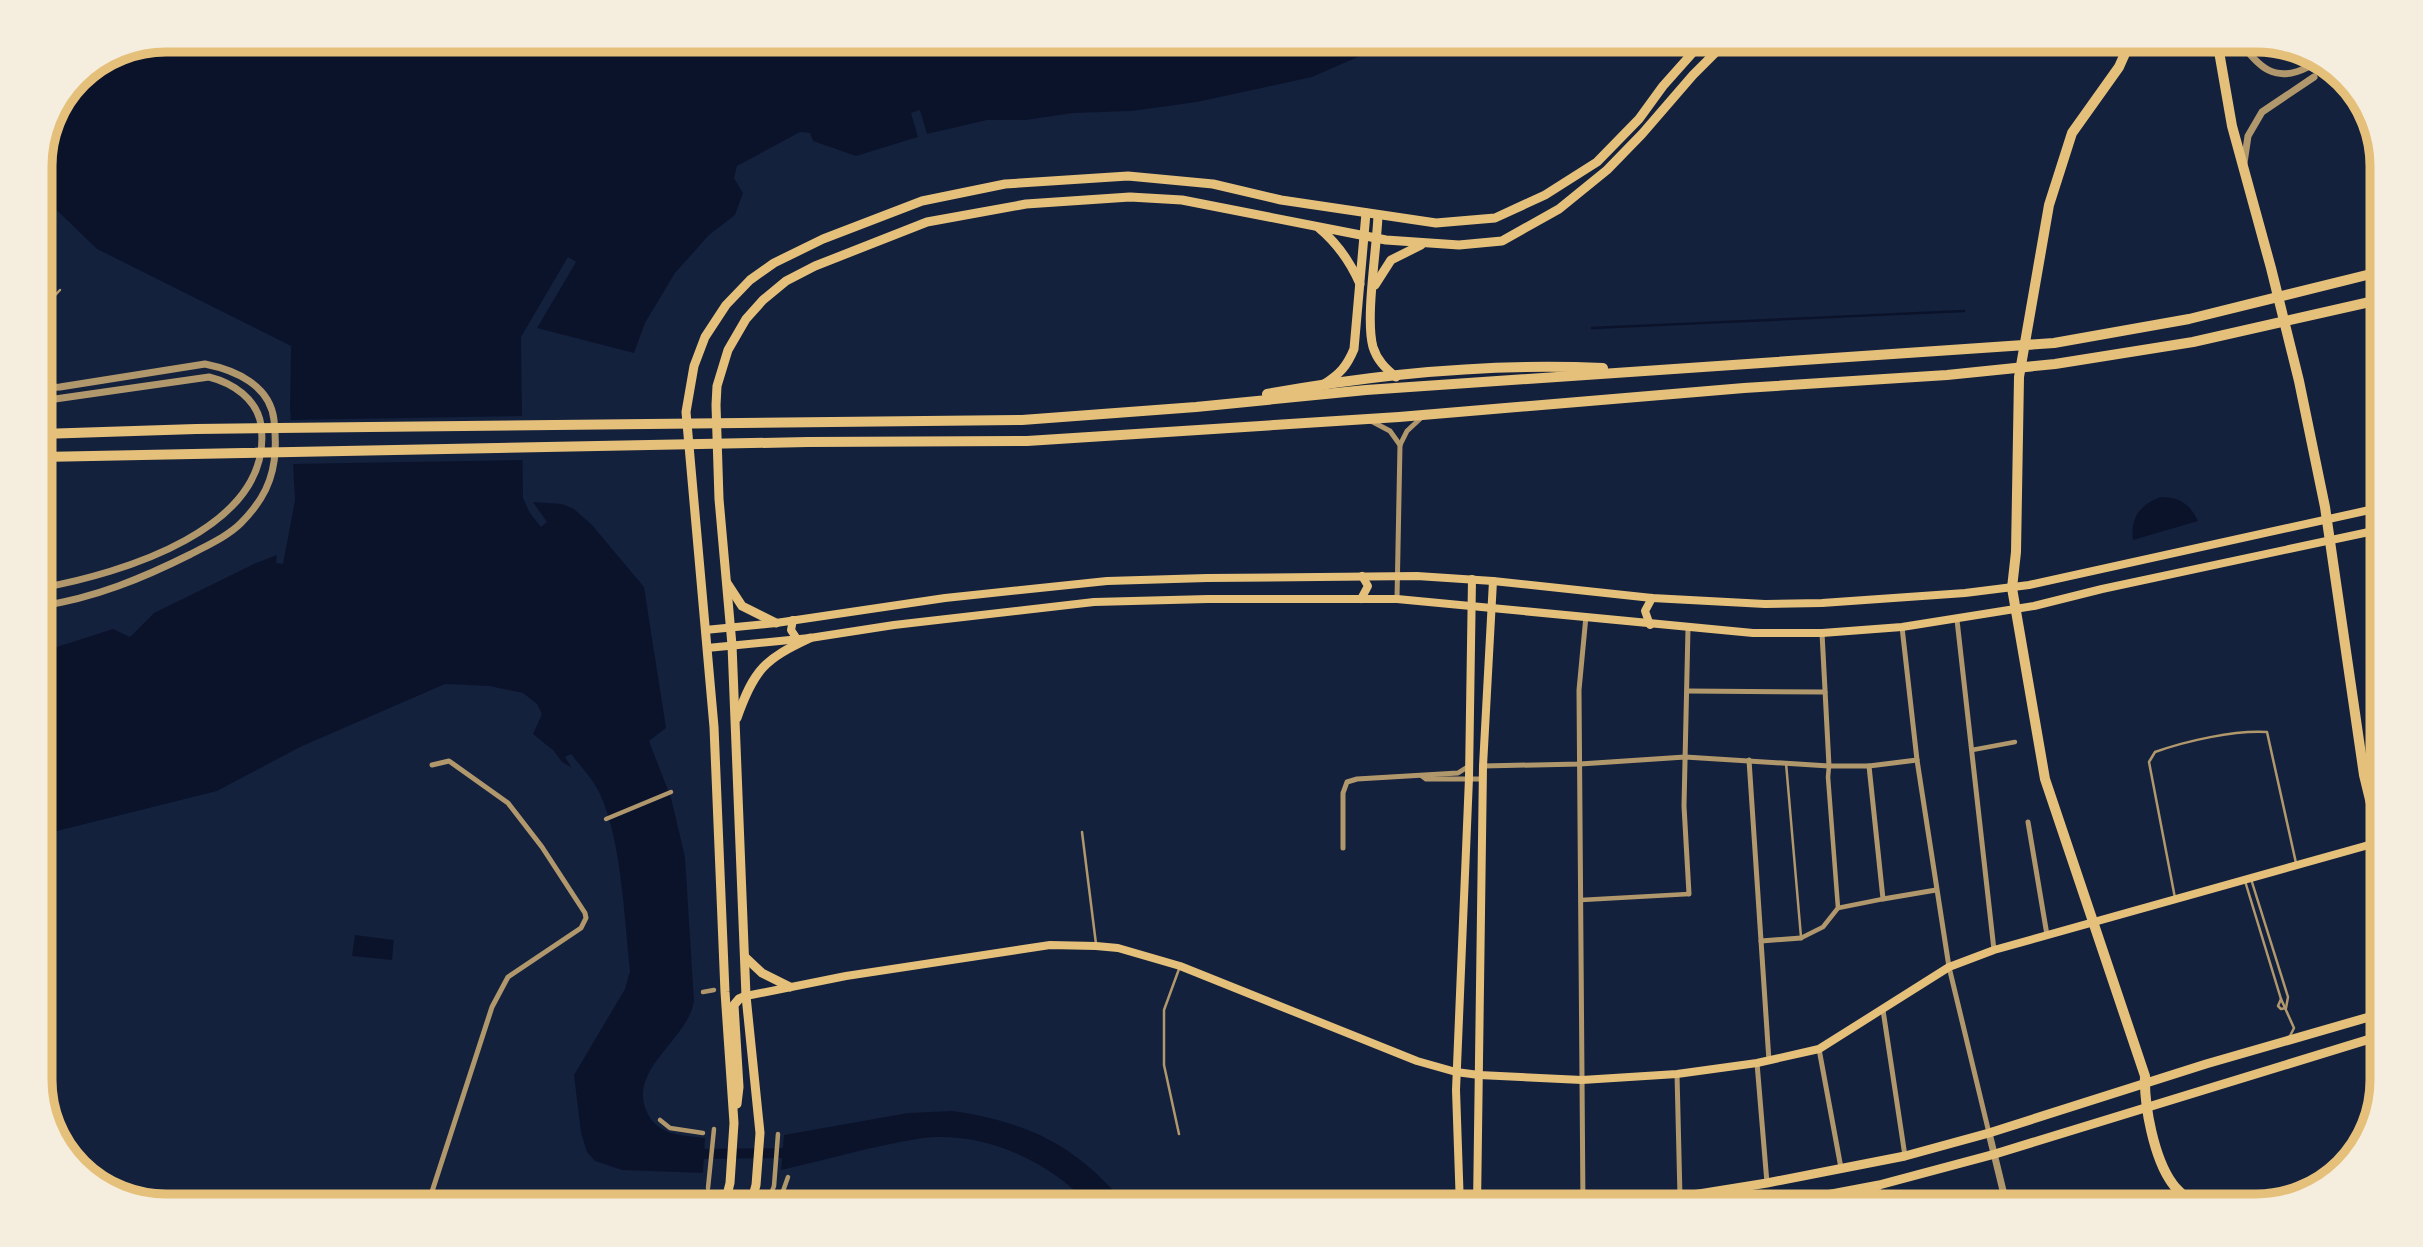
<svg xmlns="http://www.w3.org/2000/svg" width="2423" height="1247" font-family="'Space Grotesk',sans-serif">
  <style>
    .water { fill: #0b132b }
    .pier { fill: #14213d }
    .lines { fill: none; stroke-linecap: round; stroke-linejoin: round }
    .stream { stroke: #0b132b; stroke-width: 2.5 }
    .canal { stroke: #0b132b; stroke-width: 10 }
    .service { stroke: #b1986c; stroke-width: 2.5 }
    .pedestrian { stroke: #b1986c; stroke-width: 4.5 }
    .minor { stroke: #b1986c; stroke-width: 5 }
    .tertiary { stroke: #b1986c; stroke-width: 7 }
    .secondary { stroke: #e5c07b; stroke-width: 8 }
    .primary { stroke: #e5c07b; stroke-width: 9 }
    .trunk { stroke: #e5c07b; stroke-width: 10 }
    .rim { fill: none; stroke: #e5c07b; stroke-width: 9 }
  </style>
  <rect width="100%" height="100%" fill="#14213d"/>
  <g class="water">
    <path d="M167,40H1397L1312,77L1197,102L1132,111L1073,113L1026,120H987L927,134L920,110L911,113L918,137L856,156L813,141L810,133L800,132L737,166L734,178L743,193L735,215L709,235L675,273L645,323L634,353L537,328L576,262L568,257L521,337L523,498L530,513L541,527L547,522L533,502L562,504L574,509L592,525L644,587L666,728L649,741L671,798L685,857L694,1001C688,1040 629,1068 646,1110C657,1136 681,1135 705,1138L703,1173L622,1170L595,1161L587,1152L581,1133L574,1075L625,989L630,971C624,917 622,843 600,794C593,779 581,767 571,754L565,757L572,768L562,762L554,751L533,734L542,714L537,704L523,693L489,686L445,684L300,747L217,791L41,835V652L113,629L130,637L154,613L256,563L277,555L276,563L283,564L295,500L290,407L291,346L97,249L41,195V159L78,77L119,50Z"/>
    <path d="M2161,497C2180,497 2190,504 2198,521L2133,540C2130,518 2140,504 2161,497Z"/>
    <polygon points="355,935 394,940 392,960 352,956"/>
    <path d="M952,1111C1030,1122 1077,1146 1128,1207H1091C1049,1160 980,1129 917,1139C872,1146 826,1160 781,1170L784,1135L908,1113Z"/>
  </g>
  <polygon class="pier" points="524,416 526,460 290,464 288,420"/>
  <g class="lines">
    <polyline class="stream" points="1592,328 1964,311"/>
    <polyline class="canal" points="693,1154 782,1153 793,1151"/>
    <g class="service">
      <polyline points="41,310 60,290"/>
      <polyline points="1786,763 1801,937"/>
      <polyline points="1082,832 1096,944"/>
      <polyline points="2251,879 2288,997 2286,1008 2281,1009 2278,1006 2281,999"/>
      <polyline points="2245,881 2281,999 2294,1028 2290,1036"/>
      <path d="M2175,898L2149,762L2155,752C2186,741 2234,730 2267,732L2296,863"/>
      <polyline points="1179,1134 1164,1065 1164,1010 1179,969"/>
    </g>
    <g class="pedestrian">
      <polyline points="1972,750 2015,742"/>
      <polyline points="606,819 671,792"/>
      <polyline points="1581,900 1689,894"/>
      <polyline points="1838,908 1883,899"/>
      <polyline points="1801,938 1823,927 1838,908 1828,777 1829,766"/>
      <polyline points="703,992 714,990"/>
      <polyline points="660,1120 670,1128 703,1133"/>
      <polyline points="708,1188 714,1129"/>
      <polyline points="766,1207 774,1186 778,1134"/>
      <polyline points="775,1207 782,1194 788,1177"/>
    </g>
    <g class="minor">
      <polyline points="1371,421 1390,431 1400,445"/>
      <polyline points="1397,599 1400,445 1407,431 1422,417"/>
      <polyline points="1957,620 1994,950"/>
      <polyline points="1902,627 1917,760 1949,967 1989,1133"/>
      <polyline points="1688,628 1684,806 1689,894"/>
      <polyline points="1822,633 1829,766"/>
      <polyline points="1687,691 1825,692"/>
      <polyline points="1749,760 1769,1061"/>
      <polyline points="1483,766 1580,764 1685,757 1829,766 1869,766 1917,760"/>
      <polyline points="1869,766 1883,899 1936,890"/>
      <polyline points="1422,776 1426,779 1483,779"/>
      <polyline points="2028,822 2047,935"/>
      <polyline points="1343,848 1343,793 1347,782 1357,779 1458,773 1469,766"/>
      <polyline points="1761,941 1801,938"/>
      <polyline points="1883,1010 1905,1156"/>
      <polyline points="1819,1049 1841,1168"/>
      <polyline points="1757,1063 1767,1183"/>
      <polyline points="1677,1074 1680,1197"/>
      <polyline points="427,1207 492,1007 508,977 581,928 586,918 585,913 542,847 508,803 449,761 432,765"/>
      <polyline points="1583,1207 1579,690 1586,616"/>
      <polyline points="1876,1207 1879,1186"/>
    </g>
    <g class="tertiary">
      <path d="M2239,40C2258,67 2275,84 2308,67"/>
      <polyline points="2244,163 2248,136 2262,112 2314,77"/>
      <path d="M41,388L60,387L205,364C235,370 270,385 274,420C277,447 276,474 261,498C256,506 248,516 241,523C228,536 208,545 191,554C143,578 95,598 41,606"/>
      <path d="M41,401L209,377C233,383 257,399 261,425C275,529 119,574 41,588"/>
      <polyline points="1989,1133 2007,1207"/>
    </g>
    <g class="secondary">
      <polyline points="1361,599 1368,586 1362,576"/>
      <polyline points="793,620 791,630 797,639"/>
      <polyline points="1650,625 1645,611 1652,598"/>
      <polyline points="705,630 776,623 945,598 1107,581 1207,578 1417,576 1493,581 1652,598 1765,604 1822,603 1965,593 2029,585 2383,507"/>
      <polyline points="707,648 810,638 894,625 1094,602 1208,599 1397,599 1753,633 1822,633 1902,627 2034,606 2102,589 2383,529"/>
      <polyline points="746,996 846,976 1050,945 1096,946 1118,948 1180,966 1417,1061 1456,1072 1479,1075 1582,1080 1677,1074 1757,1063 1819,1049 1949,967 1994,950 2383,841"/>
      <polyline points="1460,1207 1456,1090 1469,778 1472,579"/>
      <polyline points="1477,1207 1483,766 1493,581"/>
    </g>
    <g class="primary">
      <path d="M1378,215C1377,248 1365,318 1373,347C1377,360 1385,368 1396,377"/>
      <path d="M1319,228C1338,244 1350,261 1360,284"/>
      <polyline points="1375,285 1391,260 1421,245"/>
      <path d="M1324,384C1340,374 1347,366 1354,349L1366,213"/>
      <polyline points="727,583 742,606 776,623"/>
      <path d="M737,718C754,669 765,659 810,638"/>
      <polyline points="745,957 762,973 790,987"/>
      <polyline points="737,1104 739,1087 734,1005 739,999 746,996"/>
      <polyline points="724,1207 730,1183 734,1123 725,992 714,727 686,412 694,366 705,337 726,305 750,280 774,263 823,239 922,201 1005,184 1128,176 1213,184 1281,200 1436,223 1495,218 1545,195 1597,162 1639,119 1663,86 1704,40"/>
      <polyline points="750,1207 756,1185 760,1133 746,996 732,645 719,499 716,405 717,386 728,350 746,319 763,300 786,281 815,266 927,222 1026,204 1130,197 1182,200 1386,240 1459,245 1502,241 1559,209 1607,170 1642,134 1693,75 1728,40"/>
      <polyline points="1601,1207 1680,1197 1767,1183 1905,1156 1989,1133 2206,1064 2383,1013"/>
      <polyline points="1763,1207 1879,1185 1995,1154 2383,1035"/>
    </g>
    <g class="trunk">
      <path d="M2131,40L2119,67L2072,133L2049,205L2019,377L2016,552L2012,588L2045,779L2145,1076C2144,1106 2154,1158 2172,1183C2178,1192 2188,1198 2195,1207"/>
      <polyline points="2217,40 2232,126 2271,268 2299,381 2325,507 2364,775 2383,853"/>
      <path d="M1267,394C1376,374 1493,363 1603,368"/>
      <polyline points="41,434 196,429 1022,420 1196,407 1366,390 2054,343 2189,319 2383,271"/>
      <polyline points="41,457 808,442 1027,441 1399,417 1744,388 1947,375 2055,364 2193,342 2383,299"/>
    </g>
  </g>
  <path d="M0 0H2423V1247H0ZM166 52H2256A114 114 0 0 1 2370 166V1080A114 114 0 0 1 2256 1194H166A114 114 0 0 1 52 1080V166A114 114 0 0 1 166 52Z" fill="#f5edde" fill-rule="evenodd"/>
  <path class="rim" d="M166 52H2256A114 114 0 0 1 2370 166V1080A114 114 0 0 1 2256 1194H166A114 114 0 0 1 52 1080V166A114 114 0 0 1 166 52Z"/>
</svg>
